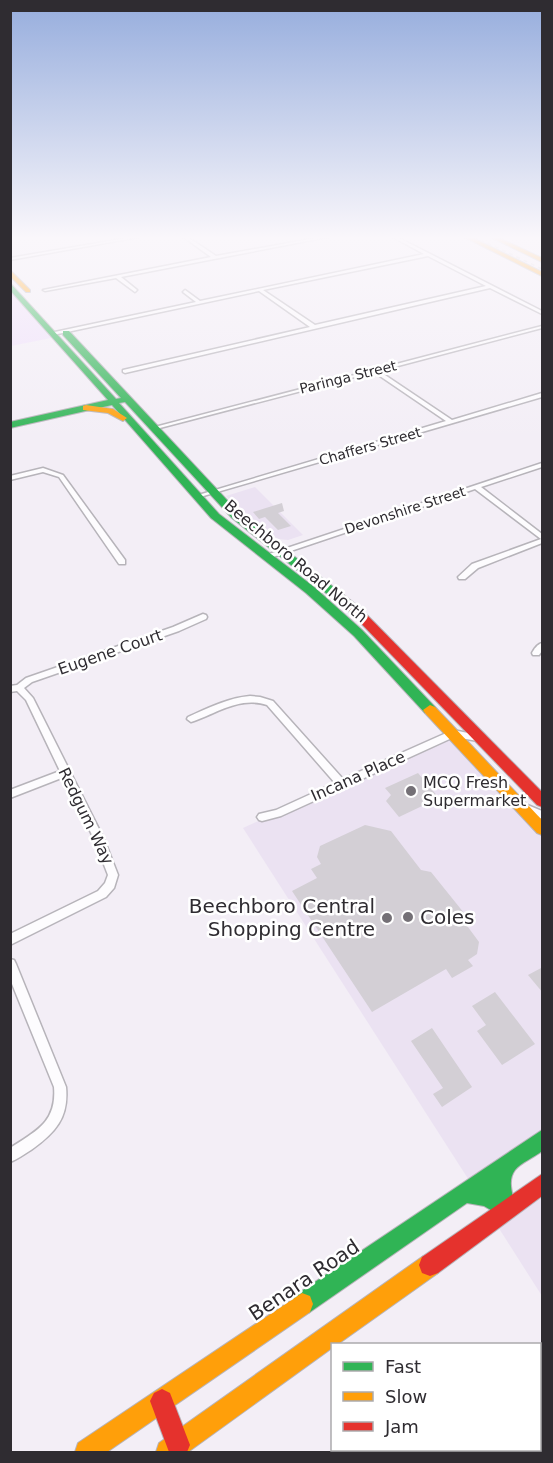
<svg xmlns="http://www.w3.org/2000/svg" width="553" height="1463" font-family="'DejaVu Sans',sans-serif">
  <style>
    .built { fill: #ebe2f2 }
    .green { fill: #efe0fa }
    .building { fill: #d3cfd5 }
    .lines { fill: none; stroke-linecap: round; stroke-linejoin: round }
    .street-casing { stroke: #b7b4ba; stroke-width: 3 }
    .fast-casing { stroke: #b7b4ba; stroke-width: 2 }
    .slow-casing { stroke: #b7b4ba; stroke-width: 2 }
    .jam-casing { stroke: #b7b4ba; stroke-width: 2 }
    .street { fill: #fdfcfe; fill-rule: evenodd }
    .fast { fill: #30b455; fill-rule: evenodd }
    .slow { fill: #ff9f0a; fill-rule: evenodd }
    .jam { fill: #e5322d; fill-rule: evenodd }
    .rail { stroke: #d5d4d7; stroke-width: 1.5; stroke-dasharray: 4 4; stroke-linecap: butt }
    .poi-dot { fill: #747076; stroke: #fff; stroke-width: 2 }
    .labels { text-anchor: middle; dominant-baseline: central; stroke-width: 5; stroke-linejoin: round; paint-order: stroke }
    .far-street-label { font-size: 14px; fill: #2f2c31; stroke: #fff }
    .street-label { font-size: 16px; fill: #2f2c31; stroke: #fff }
    .poi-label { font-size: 16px; fill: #2f2c31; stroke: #fff; text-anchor: start }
    .near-poi-label { font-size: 20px; fill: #2f2c31; stroke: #fff; text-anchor: end }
    .near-street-label { font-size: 20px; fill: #2f2c31; stroke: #fff }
  </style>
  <rect width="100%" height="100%" fill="#f3eef6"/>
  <g class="built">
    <polygon points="255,487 303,535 288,540 278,539 241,512 226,496"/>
    <polygon points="453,733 542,829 542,1129 526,1151 474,1188 243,828"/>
    <polygon points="542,1184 542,1296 493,1219"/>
  </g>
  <polygon class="green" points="17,293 56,337 11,346 11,294"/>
  <g class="building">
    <polygon points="282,503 284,511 278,513 291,526 278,530 265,517 259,519 253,512"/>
    <polygon points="418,773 439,798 399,817 386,801 391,795 385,788"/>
    <polygon points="365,825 391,831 421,870 431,872 464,913 465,923 479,942 477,954 468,960 473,966 452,978 446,969 372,1012 292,891 317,878 311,869 321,864 317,857 320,846"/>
    <polygon points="543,967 543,993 528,975"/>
    <polygon points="495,992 535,1044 502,1065 477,1031 486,1025 472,1006"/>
    <polygon points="432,1028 472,1087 442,1107 433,1094 443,1088 411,1041"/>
  </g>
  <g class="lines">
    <defs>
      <g id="street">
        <polygon points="139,236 145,236 10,260 10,258"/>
        <polygon points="182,236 186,236 216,256 327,236 333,236 121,277 137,290 135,292 116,278 45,291 43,290 211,257"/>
        <path d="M391,236H395L542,311V314L490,288L125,373L123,372V370L310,327L259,291L53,335L50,333L196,302L183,292L185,290L200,301L424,254ZM428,256L486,286L315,325L263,290Z"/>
        <polygon points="542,326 542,328 379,371 452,420 542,393 542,397 200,497 196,497 195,496 446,421 374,372 156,429 151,428"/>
        <polygon points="542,463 542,467 481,487 542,534 542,543 478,568 465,579 459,579 458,577 472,564 541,539 475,489 270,558 267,558 263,556"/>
        <polygon points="43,468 63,475 125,560 125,564 119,564 59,477 43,472 10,480 10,476"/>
        <polygon points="203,614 206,615 207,617 206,619 179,631 32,682 24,688 33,698 104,839 118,875 114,888 106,897 10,945 10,934 98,891 105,883 108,875 94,839 64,777 10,798 10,790 60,771 26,700 17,691 10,692 10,686 17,685 26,678 173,627"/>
        <path d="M542,643V651L539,655H533L532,653C534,649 538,644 542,643Z"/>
        <path d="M250,696L260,697L273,701L343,779L453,730L478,735L483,738L478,741L454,737L281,816L262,821L259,820L257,817L259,814L276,810L335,783L267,705C239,696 216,714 191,722L187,719L188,717C208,708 228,698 250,696Z"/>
        <polygon points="525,804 542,811 542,819 522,811 520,808 522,805"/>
        <path d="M10,959L14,960L16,964L66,1087C69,1118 55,1133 31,1150C24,1154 18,1159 10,1162V1148C36,1131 57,1122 54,1087L10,979Z"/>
      </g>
      <g id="fast">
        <polygon points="10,283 116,399 121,398 63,335 63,331 69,331 240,514 359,607 361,610 359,613 351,613 232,518 125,402 119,403 219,514 314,587 362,630 435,707 437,710 435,713 425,713 354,636 306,593 211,518 112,405 10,428 10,422 108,400 10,290"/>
        <path d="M542,1130V1151C535,1157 520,1163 515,1170C504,1185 519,1202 513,1216L506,1219L484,1206L467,1203L310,1312L302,1315L294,1312L291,1304L294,1296Z"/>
      </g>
      <g id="slow">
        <polygon points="462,236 469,236 542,272 542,276"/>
        <polygon points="488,236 495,236 542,258 542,262"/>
        <polygon points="10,270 30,290 30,292 26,292 10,276"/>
        <polygon points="86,405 113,409 127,418 123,421 108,413 83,410 83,406"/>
        <polygon points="430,705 435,707 542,820 542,835 537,833 425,713 423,710"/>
        <polygon points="430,1254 438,1257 441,1265 438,1273 338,1344 332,1344 332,1348 188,1452 156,1452 159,1443 422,1257"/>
        <polygon points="302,1293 310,1296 313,1304 310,1312 107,1452 75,1452 78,1443"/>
      </g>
      <g id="jam">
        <polygon points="355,606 359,607 542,792 542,807 537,805 351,613 349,610"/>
        <polygon points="542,1174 542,1196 438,1273 430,1276 422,1273 419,1265 422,1257"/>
        <polygon points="162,1389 170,1393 190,1445 187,1452 169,1452 150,1401 154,1393"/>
      </g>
    </defs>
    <use href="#street" class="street-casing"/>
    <use href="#fast" class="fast-casing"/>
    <use href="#slow" class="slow-casing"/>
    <use href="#jam" class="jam-casing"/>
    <use href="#street" class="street"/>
    <use href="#fast" class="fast"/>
    <use href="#slow" class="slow"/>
    <use href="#jam" class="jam"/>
    <polyline class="rail" points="473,236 542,269"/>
  </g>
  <linearGradient id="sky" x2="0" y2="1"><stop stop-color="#96addd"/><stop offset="0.54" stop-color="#faf7fb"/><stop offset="1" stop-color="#faf7fb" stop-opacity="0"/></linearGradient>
  <rect width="553" height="440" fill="url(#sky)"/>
  <g class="poi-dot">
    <circle cx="411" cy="791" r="6"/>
    <circle cx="408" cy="917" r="6"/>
    <circle cx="387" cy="918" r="6"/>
  </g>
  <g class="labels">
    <g class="far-street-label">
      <text transform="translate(348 377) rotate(-14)">Paringa Street</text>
      <text transform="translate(370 446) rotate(-16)">Chaffers Street</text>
      <text transform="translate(405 510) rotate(-18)">Devonshire Street</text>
    </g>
    <g class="street-label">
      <text transform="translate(296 561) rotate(40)">Beechboro Road North</text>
      <text transform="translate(110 652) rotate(-19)">Eugene Court</text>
      <text transform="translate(358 776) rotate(-24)">Incana Place</text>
      <text transform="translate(86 816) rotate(64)">Redgum Way</text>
    </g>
    <g class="poi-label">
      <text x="423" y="782">MCQ Fresh<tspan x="423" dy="18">Supermarket</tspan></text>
    </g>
    <g class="near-poi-label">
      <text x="375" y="906">Beechboro Central<tspan x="375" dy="23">Shopping Centre</tspan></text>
      <text x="420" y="917" text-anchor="start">Coles</text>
    </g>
    <g class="near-street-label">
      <text transform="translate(304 1280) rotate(-34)">Benara Road</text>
    </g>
  </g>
  <rect width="553" height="1463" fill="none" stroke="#2f2c31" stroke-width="24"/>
  <rect x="331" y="1343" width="210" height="108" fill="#ffffff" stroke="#acabad" stroke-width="1.5"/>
  <rect x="343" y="1362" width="30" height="9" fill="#30b455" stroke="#acabad" stroke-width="1.5"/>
  <text x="385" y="1373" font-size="18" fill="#2f2c31">Fast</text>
  <rect x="343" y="1392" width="30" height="9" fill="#ff9f0a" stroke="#acabad" stroke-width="1.5"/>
  <text x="385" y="1403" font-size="18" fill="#2f2c31">Slow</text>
  <rect x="343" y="1422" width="30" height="9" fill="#e5322d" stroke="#acabad" stroke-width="1.5"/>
  <text x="385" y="1433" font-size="18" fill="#2f2c31">Jam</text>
</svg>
